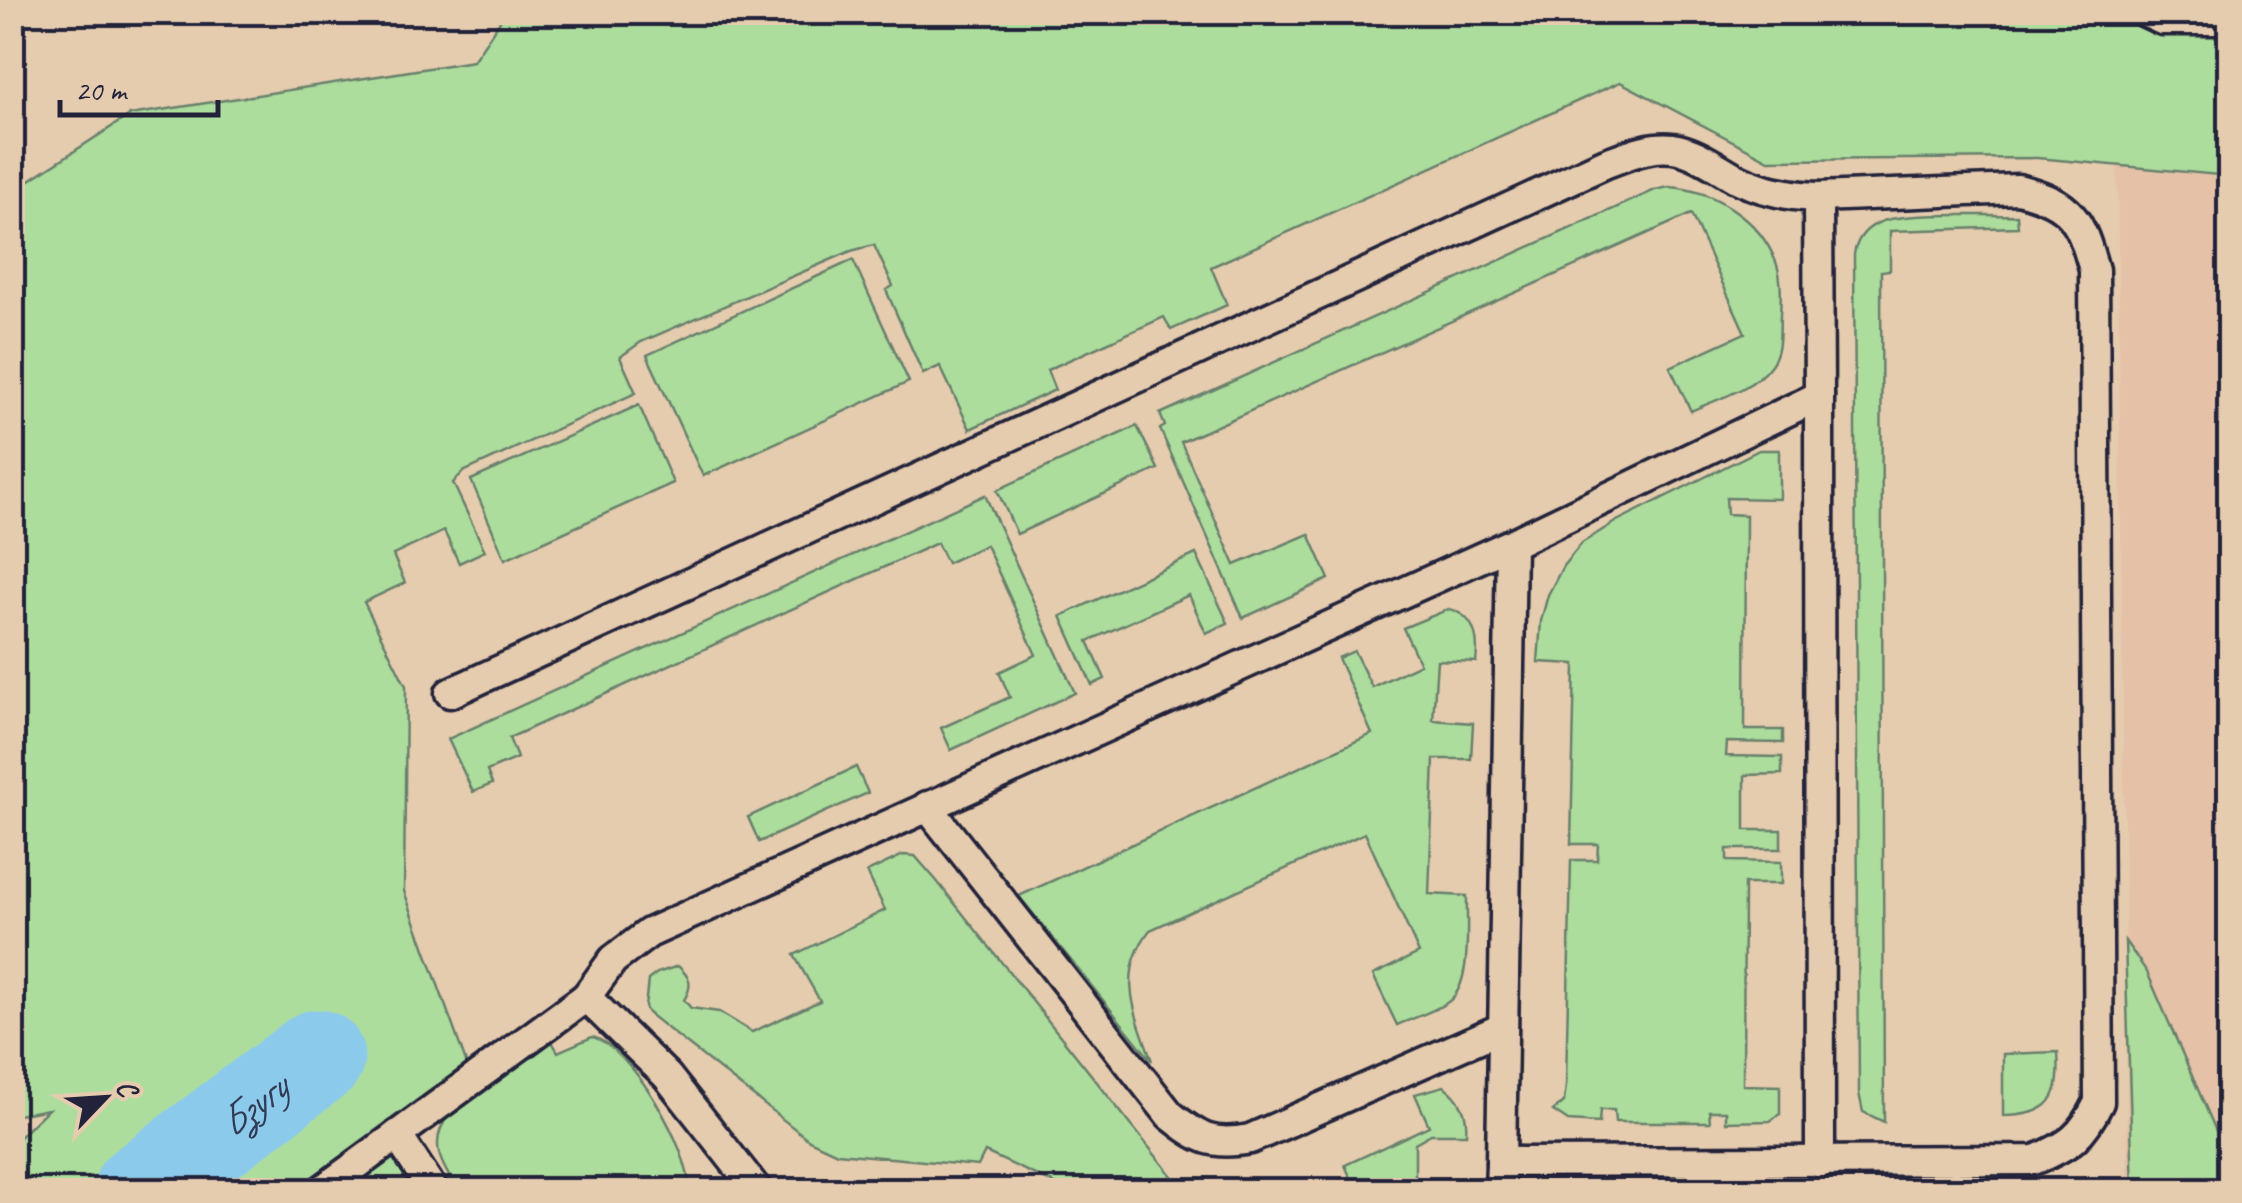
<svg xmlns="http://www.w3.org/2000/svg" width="2242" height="1203" font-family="Caveat,sans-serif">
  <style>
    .built { fill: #e4c1a7 }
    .green { fill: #addd9d; stroke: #68806c; stroke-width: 2.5 }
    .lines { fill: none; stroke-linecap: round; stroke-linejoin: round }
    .river { stroke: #8ccaec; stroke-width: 95 }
    .service-casing { stroke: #22223b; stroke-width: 35 }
    .service { stroke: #e6ccae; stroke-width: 28 }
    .labels { text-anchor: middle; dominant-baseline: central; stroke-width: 8; stroke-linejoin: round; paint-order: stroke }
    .water-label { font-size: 42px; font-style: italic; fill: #323b56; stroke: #e6ccae }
  </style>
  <rect width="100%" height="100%" fill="#e6ccae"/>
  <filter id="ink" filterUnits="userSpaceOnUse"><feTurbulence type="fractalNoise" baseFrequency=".01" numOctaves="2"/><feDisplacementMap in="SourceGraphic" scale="20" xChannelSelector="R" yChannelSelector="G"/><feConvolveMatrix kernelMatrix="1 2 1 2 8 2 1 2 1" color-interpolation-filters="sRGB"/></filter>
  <g filter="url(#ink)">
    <polygon class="built" points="2117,143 2229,176 2229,1190 2128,1190"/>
    <g class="green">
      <polygon points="506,12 2229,13 2229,176 2037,158 1769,160 1620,82 1211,267 1227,305 1171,330 1164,317 1047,370 1055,390 970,429 940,366 923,374 886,290 893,286 874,245 851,251 641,342 620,357 636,393 463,472 453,483 485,551 459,563 444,531 393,555 405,583 364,602 406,686 404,891 467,1065 299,1190 13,1190 13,1143 48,1109 13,1116 13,191 130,115 473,61"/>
      <path d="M1669,187C1714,190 1759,218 1776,262C1782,278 1781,298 1780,315C1779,333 1782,351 1770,366C1752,390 1717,399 1691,411L1670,367L1745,333L1691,214L1181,442L1235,565L1309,534L1329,579L1243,618L1160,429L1165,426L1160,414L1655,190Z"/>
      <path d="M2017,215L2018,227L1890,231V270L1881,271L1884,1122L1863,1112L1859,1093L1854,254C1857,238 1866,227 1883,221C1911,212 1985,216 2017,215Z"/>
      <polygon points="853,260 909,382 703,476 647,355"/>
      <polygon points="639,405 673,483 505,559 471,480"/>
      <polygon points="1137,426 1158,469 1017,534 997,490"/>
      <polygon points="1759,450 1779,450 1779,499 1726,498 1727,514 1746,515 1745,730 1783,730 1783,743 1727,742 1726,756 1782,757 1782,774 1745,775 1745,830 1781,830 1781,849 1727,849 1727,861 1781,862 1781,884 1744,884 1743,1085 1780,1086 1780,1114 1770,1121 1726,1122 1726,1111 1709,1111 1710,1122 1615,1122 1614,1110 1600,1110 1599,1123 1568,1121 1553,1111 1564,1102 1566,1085 1571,860 1597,860 1598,844 1571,844 1575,664 1538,662 1541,621 1548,595 1563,566 1582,543 1615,522"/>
      <polygon points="985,495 1075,693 951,750 941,728 1010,697 999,672 1036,655 986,545 947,563 937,543 509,738 517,758 487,771 492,784 473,792 448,739"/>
      <polygon points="1196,554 1228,623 1206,633 1189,595 1088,641 1105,679 1092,685 1061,616"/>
      <path d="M1449,609C1476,616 1479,639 1476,662L1437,660L1433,720L1473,723L1471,759H1434L1429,894L1467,896C1466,924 1473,985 1448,1002C1433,1012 1413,1018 1397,1025L1373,975L1419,953L1365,833L1150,930C1116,974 1135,1013 1152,1061L1019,896L1372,734L1338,658L1354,651L1372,687L1420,664L1403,628Z"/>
      <polygon points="856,767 868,793 759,842 748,817"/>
      <path d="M903,855L915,856L936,880L1183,1190H1068L985,1152L978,1166L837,1153L809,1140L648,1013L645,1007L648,980L657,973L678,966C691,978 693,985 684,1000L691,1008L719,1012L752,1032L820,1001L794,955L885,910L867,872Z"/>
      <polygon points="2125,941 2147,972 2229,1161 2229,1190 2133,1190"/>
      <path d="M592,1037C631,1046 691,1151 689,1190H458C441,1165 427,1141 450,1114L551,1040L558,1052Z"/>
      <path d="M2058,1052C2061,1099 2052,1115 2003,1116V1054Z"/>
      <path d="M1444,1086C1461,1099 1468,1113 1466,1134H1431L1415,1143V1190H1331L1352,1181L1345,1165L1429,1126L1415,1094Z"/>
      <polygon points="389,1153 404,1161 426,1190 319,1190"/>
    </g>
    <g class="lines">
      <path class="river" id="s1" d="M141,1190L317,1057"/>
      <defs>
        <g id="service">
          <polyline points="2145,12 2162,20 2230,20"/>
          <polyline points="1819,396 1820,1163"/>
          <path d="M450,693L1606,163C1628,155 1650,145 1673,148C1697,152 1716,167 1736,178C1763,191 1789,196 1818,197L1819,396L1511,544L649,933L613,960L586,997"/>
          <path d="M927,806L1170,1115C1200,1139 1212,1146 1250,1139L1502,1028"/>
          <polyline points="397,1135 433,1190"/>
          <polyline points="1501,1162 1511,544"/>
          <polyline points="322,1190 586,997 667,1076 757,1190"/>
          <path d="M1500,1190L1501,1162L2035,1160C2070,1145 2082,1137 2099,1102L2094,270C2080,219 2072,203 2018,189L1818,197"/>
        </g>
      </defs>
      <use href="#service" class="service-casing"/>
      <use href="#service" class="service"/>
    </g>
  </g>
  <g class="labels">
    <g class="water-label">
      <text stroke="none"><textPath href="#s1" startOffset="140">Бзугу</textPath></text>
    </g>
  </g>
  <rect width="2242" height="1203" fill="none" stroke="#e6ccae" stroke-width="50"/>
  <rect x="25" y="25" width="2192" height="1153" fill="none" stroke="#22223b" stroke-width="4" filter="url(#ink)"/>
  <g transform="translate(105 1098) rotate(65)" stroke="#e6ccae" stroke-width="8" paint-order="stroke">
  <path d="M0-8L18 38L0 25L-18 38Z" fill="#22223b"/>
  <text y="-15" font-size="28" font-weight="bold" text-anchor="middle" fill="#22223b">С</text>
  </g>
  <path d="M60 100v15h158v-15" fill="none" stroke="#22223b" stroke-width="5"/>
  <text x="75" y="100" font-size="30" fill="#22223b" stroke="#e6ccae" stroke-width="8" paint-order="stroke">20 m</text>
</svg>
